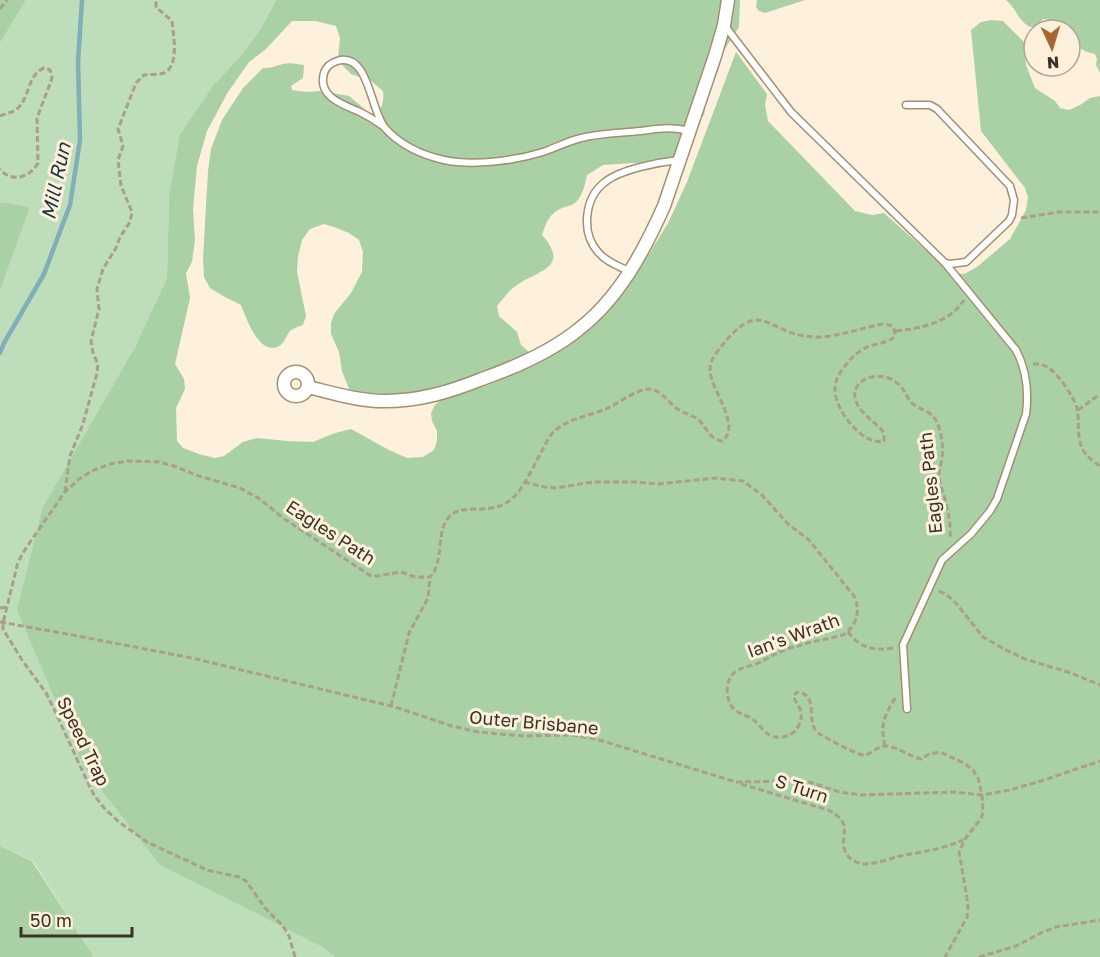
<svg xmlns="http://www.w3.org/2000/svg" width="1100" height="957" font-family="'Golos Text',sans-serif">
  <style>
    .green { fill: #beddba }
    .forest { fill: #aad0a5 }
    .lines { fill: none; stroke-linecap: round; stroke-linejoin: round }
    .stream { stroke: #81aeb7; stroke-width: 4.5 }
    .lane-casing { stroke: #a38f71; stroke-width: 9 }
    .street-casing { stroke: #a38f71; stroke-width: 15 }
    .path { stroke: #aa9e8d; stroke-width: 3; stroke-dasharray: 6 3; stroke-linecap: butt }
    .lane { stroke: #fff; stroke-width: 6 }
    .street { stroke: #fff; stroke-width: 12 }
    .labels { text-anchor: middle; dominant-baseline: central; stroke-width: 6; stroke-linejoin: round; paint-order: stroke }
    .street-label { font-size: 18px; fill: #3c3326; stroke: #fdf0dc }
    .water-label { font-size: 20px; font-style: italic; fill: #193942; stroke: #fdf0dc }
  </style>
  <rect width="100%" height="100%" fill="#fdf0dc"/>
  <polygon class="green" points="26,0 276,0 261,28 241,56 169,196 167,278 133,351 324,947 335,957 94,957 33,861 0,846 0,291 30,207 0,202 0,43"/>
  <g class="forest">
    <polygon points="0,0 26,0 0,43"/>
    <path d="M276,0H740L739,27L711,71L704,115L694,125V139L683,157L655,164L632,163L603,165L587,175C585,184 583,195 576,202C572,206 567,206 562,208C550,213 546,222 542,235C571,268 538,270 517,285C509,290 503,299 497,306L499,316L517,332L521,345L529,352L503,373L427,396H364L349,389L342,371L339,352L331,334V323L334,314L351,293L362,272L363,252L359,240L349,233L334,227L324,224L310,229L302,240L298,256L297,272L306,316L303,325C299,326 294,328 290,331C286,335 285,343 279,346C259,357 246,317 241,305L223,296L210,288L204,277L203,259L208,171L211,149L222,120L243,88L263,68C274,68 274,66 283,64C290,62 297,64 304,65L303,78L291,86L292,90L306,92L320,91L349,96L369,113L376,114C383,106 384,101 383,91L371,81L351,74L343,66L338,58L340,38L336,26L315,21H292L266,49L249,62L228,92L207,131L197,166L193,209L195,240L192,262L186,273L190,298L175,364L184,379L185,389L176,408L177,441L183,448L199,454L215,458L224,456L243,442L257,438L287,441L313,442L335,433L351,429L389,450L407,458L423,457L434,450L437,441V431L432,421L431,413L435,405L442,399L485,386L534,364L585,332L605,315L639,270L668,223L687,182L736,52L767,94L765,105L768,121L855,211L872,215L884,213L951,273L964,274L977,267L1010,239L1026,210L1028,197L1025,188L981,131L971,30L981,22L992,20L1003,21L1024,42L1026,65L1035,88L1055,101L1060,108L1069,110L1080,105L1090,98L1100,96V957H335L323,947L160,865L85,769L17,610L43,507L133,351L167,278L169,196L180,135L213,86L241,56L261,28Z"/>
    <polygon points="757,0 805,0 765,13 759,11 756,7"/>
    <path d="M1006,0H1100V73L1096,65L1097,59L1095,54L1087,52L1081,49C1075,24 1066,22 1043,19L1036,26L1030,27C1018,21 1016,8 1006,0Z"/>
    <polygon points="0,202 30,207 0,291"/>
    <polygon points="0,846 32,861 94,957 0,957"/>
  </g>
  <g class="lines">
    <polyline class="stream" points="0,353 4,343 44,274 70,205 80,140 78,62 82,0"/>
    <defs>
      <g id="lane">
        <polyline points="725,26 791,112 945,263 950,264 966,262 1009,221 1012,215 1014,200 1010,186 937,109 930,105 906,105"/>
        <path d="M383,126C376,121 368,116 360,112C344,105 317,97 324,73C326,67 331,63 337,61C369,51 370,110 385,128C400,145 422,155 444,160C473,166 514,161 543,152C555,148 568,141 581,138C600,133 621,133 640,131C657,129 672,126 689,131"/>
        <path d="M630,272C619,266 606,262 598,252C581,233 584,198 605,182C621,169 660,162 679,160"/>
        <path d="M907,709L903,645L942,560L971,534L990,511L997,499L1026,414C1029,391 1027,371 1016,350L945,263"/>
      </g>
      <g id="street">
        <circle cx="296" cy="384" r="12"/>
        <path d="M308,387C333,393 358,401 384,401C420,401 449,392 482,379C516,367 551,352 579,329C619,298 644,251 664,206L715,56L724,25L728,0"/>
      </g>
    </defs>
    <use href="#lane" class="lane-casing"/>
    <use href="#street" class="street-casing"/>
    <g class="path">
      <polyline points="0,9 7,0"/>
      <path d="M0,116C6,113 13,113 18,108C30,97 27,75 44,68L50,70L52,77L51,81L37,118L38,163C30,178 11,183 0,169"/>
      <polyline points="1021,218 1059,212 1100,212"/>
      <path d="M896,331C922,328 949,323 964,300"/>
      <path d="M1033,364C1038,364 1042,364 1047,367C1057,372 1074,397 1077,408C1080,422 1076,437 1083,450C1087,457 1094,462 1100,466"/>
      <polyline points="1078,410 1100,394"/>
      <path d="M524,482L544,487L556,488L593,482H636L658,484L716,478L743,481L762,495L788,524L808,539L854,596C861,610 857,626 843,635C828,639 813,641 798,646C789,648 780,651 772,656C767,658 762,662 756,664C747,667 737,668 731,676C725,685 726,703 735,710C741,715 749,716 755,721C763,729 768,739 781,737C786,737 790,735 794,732C800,726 804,716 799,707C797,702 794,701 794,695L797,692C820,694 805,723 818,733C824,737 859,756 864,755C872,754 877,746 886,746C898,747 909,756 921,759L929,754L940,752L964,763L973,770L978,778L982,795L983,810L982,816L979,821L965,839L959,852L967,898L968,907L967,917L945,957"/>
      <path d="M65,492L70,456L83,424L97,373L98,364L93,353L91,341L99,309L97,289L103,269L116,248L120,237L130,222L132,212L121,186L118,160L123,146L118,129L136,83L144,75C150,74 159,75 164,73C180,66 173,34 172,21L156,7V0"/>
      <polyline points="939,591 947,595 956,603 983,637 1004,649 1025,659 1071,673 1100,685"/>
      <polyline points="0,608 7,607"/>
      <polyline points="0,622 67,634 192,658 395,707 452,726 478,732 523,736 571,735 596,739 736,782 802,781 813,783 839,792 862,795 955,792 982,795 1010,790 1041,781 1100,761"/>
      <path d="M848,632C860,648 873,651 893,648"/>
      <polyline points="391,706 409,633 428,598 430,577"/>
      <path d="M885,746C880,724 884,717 895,698"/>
      <path d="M741,784L828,810C859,826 834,837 848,856C852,861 858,863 864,864C876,864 889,859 900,856C921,852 944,849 963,840"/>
      <path d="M295,957L289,936L283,926L265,908L246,881L239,877L207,870L147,842L119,822L104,808L94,795L87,781L54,709L46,693L22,660L3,629V623L18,562L26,548L64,493L79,479L94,470L110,464L128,461L159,462L174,466L196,475L240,488L260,499L283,518L371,576H378L401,572L415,577H430C445,561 435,533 449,517C462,502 489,516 509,501C523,492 535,462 544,447C547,441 551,433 557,429C572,417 591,416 608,408C619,403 637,389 649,389C661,389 669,404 679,410C685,414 693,415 699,420C707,428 709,439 722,441C743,426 709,388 710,369C710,363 713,357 717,352C763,291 764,336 816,337C839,337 860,328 883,324C892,325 895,326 895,336C888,343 879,343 870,346C858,350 849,360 842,370C838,376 835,382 835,388C833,408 863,447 884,441V433C877,423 865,417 859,407C844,384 872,370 891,379C906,387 903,394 912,403C920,410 931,410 937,422C941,432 944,447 942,458C941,465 939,470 939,476C940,486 944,494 946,503C949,515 951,527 950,539"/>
      <polyline points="979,957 1016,946 1043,932 1056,927 1100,920"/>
    </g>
    <use href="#lane" class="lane"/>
    <use href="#street" class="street"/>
  </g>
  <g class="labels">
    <g class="street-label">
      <text transform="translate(930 483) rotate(-96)">Eagles Path</text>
      <text transform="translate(331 532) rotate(33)">Eagles Path</text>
      <text transform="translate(793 635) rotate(-20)">Ian's Wrath</text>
      <text transform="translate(534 722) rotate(5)">Outer Brisbane</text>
      <text transform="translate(84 741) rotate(64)">Speed Trap</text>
      <text transform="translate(802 788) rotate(18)">S Turn</text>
    </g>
    <g class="water-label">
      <text transform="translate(55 181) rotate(-78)">Mill Run</text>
    </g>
  </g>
  <g transform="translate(1052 48) rotate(176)"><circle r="28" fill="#fdf0dc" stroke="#b0a493" stroke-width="1.5"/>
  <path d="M0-4.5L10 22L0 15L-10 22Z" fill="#a86633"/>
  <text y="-9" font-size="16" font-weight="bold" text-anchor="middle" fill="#3c3326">N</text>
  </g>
  <path d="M21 927v9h111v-9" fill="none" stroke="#3c3326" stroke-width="3"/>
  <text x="30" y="927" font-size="18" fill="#3c3326" stroke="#fdf0dc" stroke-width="4.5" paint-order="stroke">50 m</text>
</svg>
